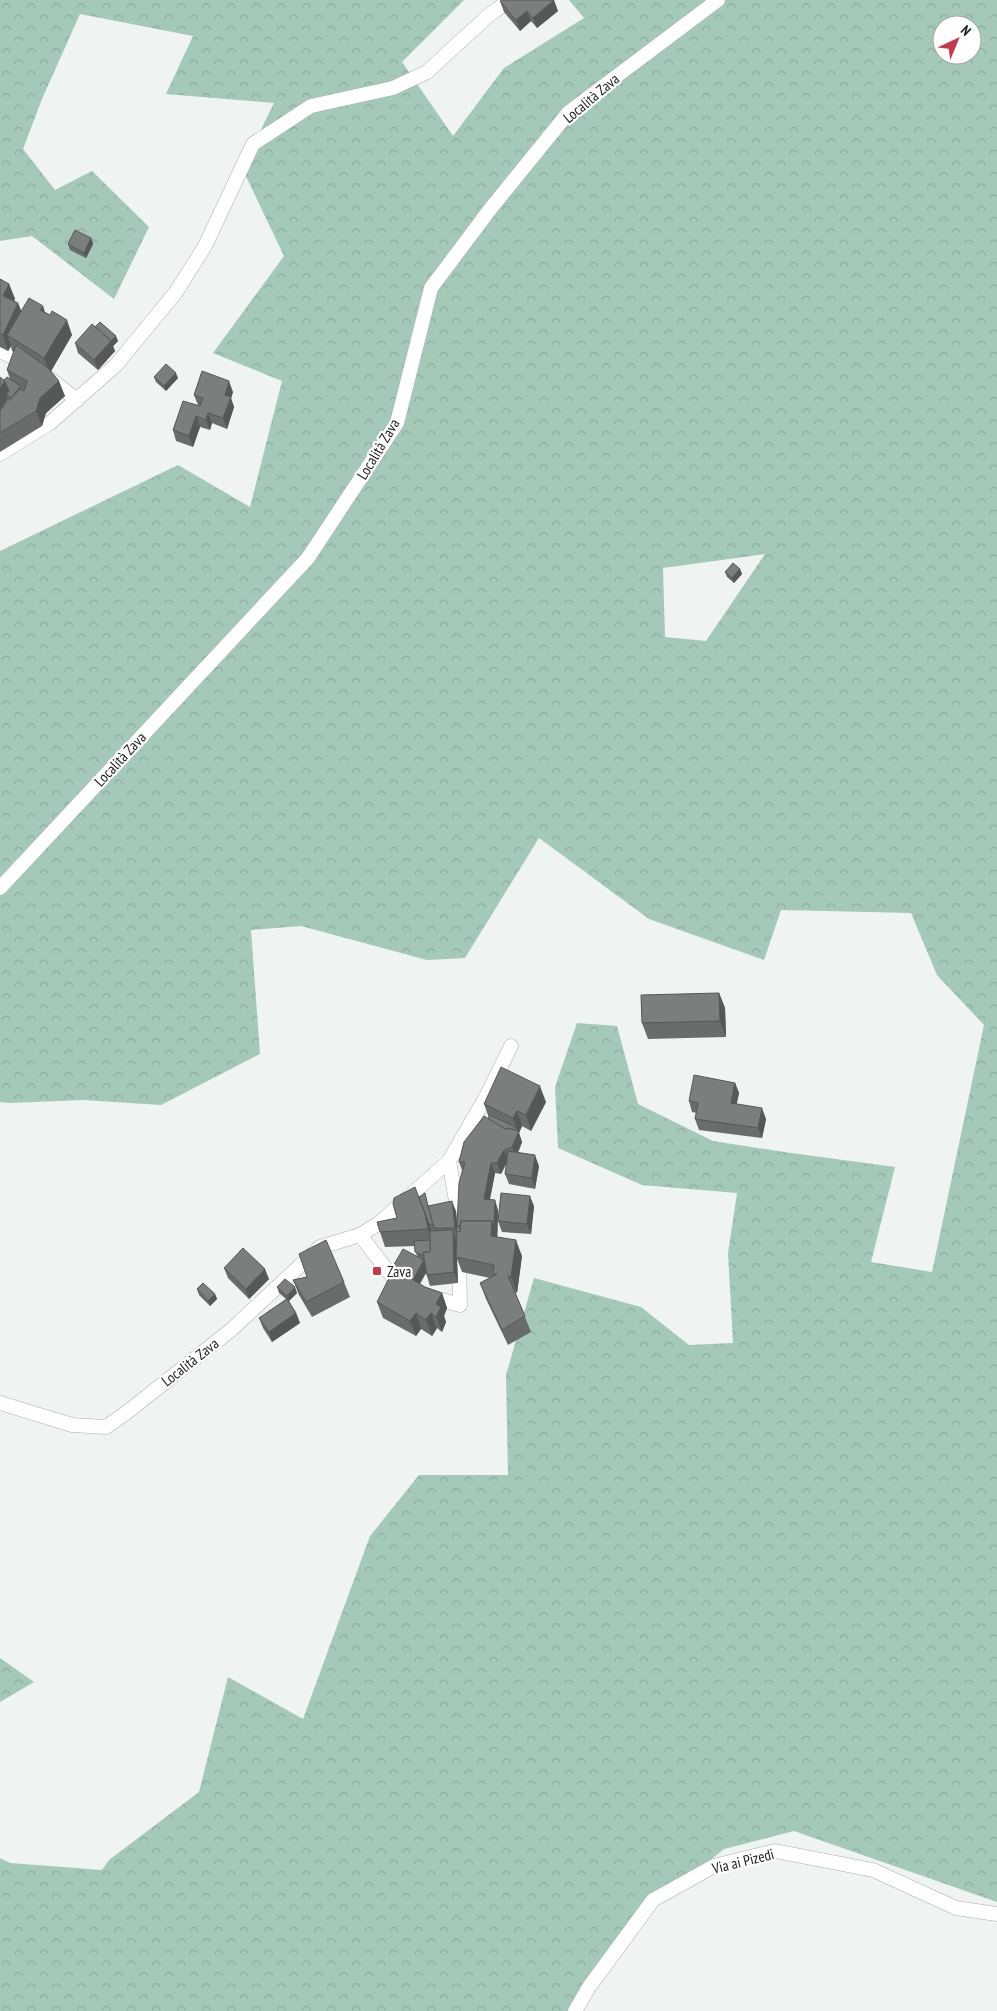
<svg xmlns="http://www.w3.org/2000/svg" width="997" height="2011" font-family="'PT Sans Narrow',sans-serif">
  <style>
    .forest { fill: url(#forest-crowns); fill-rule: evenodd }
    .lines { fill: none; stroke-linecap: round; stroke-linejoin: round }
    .street-casing { stroke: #abafad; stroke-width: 15 }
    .street { stroke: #fff; stroke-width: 14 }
    .wall { fill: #696c6c }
    .shaded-wall { fill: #555858 }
    .building { fill: #7a7e7d; stroke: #555858 }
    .poi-dot { fill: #c7374d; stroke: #fff; stroke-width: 2 }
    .labels { text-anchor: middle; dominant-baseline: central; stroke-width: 4.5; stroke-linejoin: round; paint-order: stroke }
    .street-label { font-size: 15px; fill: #202221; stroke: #fff }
    .poi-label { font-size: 15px; fill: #202221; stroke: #fff; text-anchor: start }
  </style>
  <defs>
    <pattern id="forest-crowns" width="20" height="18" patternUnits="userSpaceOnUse" patternTransform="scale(1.25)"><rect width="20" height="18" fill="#a4c9b9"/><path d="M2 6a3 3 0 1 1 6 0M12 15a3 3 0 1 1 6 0" fill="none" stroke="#8dac9f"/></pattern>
  </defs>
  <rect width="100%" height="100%" fill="#eff3f1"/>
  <g class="forest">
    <path d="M0,0H464L402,62L453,136L504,68L584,18L569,0H997V1902L794,1831L724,1849L629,1926L568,2011H0V1858L10,1863L102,1870L109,1860L199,1792L228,1677L303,1719L370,1536L419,1475H508L506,1375L534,1278L641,1307L689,1345L733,1343L728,1253L737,1193L642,1185L558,1148L555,1087L577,1023L617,1026L638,1104L713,1141L784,1152L895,1167L871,1262L932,1272L984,1025L937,975L911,913L781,910L764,960L649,919L539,838L465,958L427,960L301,926L251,930L260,1054L161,1105L83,1100L9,1103L0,1102V551L178,465L250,507L282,381L213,353L284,256L242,168L274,103L166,94L193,36L80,14L42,99L23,149L55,190L92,171L149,227L114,299L32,236L0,241ZM942,25H972V55H942ZM765,554L706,641L665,637L663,568Z"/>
    <polygon points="0,1658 34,1682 0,1702"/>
  </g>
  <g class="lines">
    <defs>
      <g id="street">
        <polyline points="0,351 28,364"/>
        <polyline points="46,376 77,400"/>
        <polyline points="0,454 50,423 116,365 176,292 205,246 253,144 311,106 393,88 427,72 489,15 510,0"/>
        <polyline points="0,888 308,558 397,423 431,288 491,208 569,112 718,0"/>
        <polyline points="360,1235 394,1279 406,1286"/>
        <polyline points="427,1296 460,1305 458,1212 449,1161 487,1095 511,1046"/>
        <polyline points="0,1403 72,1425 106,1427 126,1413 231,1330 320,1247 360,1235 378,1224 449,1161"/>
        <polyline points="575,2011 589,1987 653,1900 714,1866 775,1851 873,1870 956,1908 997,1914"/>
      </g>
    </defs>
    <use href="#street" class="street-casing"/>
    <use href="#street" class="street"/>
  </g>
  <g class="wall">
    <polygon points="500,1 558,11 537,28 531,21 520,31 504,12"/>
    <polygon points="91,238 93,244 86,258 70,250 68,244"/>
    <polygon points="0,279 9,284 15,299 14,301 18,303 21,311 45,312 72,335 51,371 65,396 46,413 42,426 0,452 0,410 9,400 8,400 0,410 4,380 10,379 7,370 14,352 12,351 11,346 8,351 0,347"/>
    <polygon points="95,327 118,341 113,346 115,351 98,370 78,353 75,343"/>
    <polygon points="154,377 178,378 166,391 156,382"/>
    <polygon points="233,392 231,398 234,407 227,429 212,423 210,430 200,427 193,447 176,441 173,430 200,406 198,405 194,395"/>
    <polygon points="740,569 742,574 734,583 727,577 725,572"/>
    <polygon points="719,993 725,1008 726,1037 648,1039 642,1023"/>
    <polygon points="735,1083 739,1093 736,1104 766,1119 762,1138 699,1130 695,1119 697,1113 692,1112 689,1101"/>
    <polygon points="546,1102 531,1131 522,1126 519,1133 522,1142 518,1153 539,1166 535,1189 509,1184 505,1174 507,1162 501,1174 495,1173 490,1199 498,1210 497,1237 522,1256 517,1293 515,1292 531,1332 508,1345 486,1299 480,1283 490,1278 462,1272 457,1259 458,1283 430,1286 426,1273 420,1284 425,1287 442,1293 447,1308 444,1316 446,1322 442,1332 437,1328 432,1336 421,1329 416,1336 383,1318 377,1302 393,1271 392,1268 417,1257 415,1246 385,1247 380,1232 397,1218 419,1197 429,1206 456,1211 458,1231 459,1232 457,1225 462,1170 459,1162 489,1118 484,1104"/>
    <polygon points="534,1206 531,1234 502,1232 498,1221"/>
    <polygon points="224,1268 269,1279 249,1299 228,1278"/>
    <polygon points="307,1277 344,1282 350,1297 312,1317 299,1295 293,1280"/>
    <polygon points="277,1287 297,1293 289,1301 296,1313 300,1323 272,1342 263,1328 259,1318 286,1299 279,1293"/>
    <polygon points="197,1289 215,1294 217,1299 210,1306 199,1295"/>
  </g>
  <g class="shaded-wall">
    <polygon points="554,0 558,11 537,28 533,18"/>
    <polygon points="527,11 531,21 520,31 516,20"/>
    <polygon points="91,238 93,244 86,258 84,253"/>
    <polygon points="9,284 15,299 9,311 3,296"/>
    <polygon points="18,303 24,318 7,335 11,346 8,351 3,335"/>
    <polygon points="43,306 48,321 40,310"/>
    <polygon points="67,320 72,335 50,373 44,358"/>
    <polygon points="116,336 118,341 113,346 115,351 98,370 94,360"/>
    <polygon points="176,373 178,378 166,391 164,386"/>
    <polygon points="5,381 11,397 6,394 8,400 0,410 0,388"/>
    <polygon points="59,381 65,396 46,413 42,426 36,411 40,398"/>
    <polygon points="229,381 233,392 231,398 234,407 227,429 223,418 225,395"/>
    <polygon points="208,413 212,423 210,430 206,420"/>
    <polygon points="196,416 200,427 193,447 189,436"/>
    <polygon points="740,569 742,574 734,583 732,578"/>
    <polygon points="719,993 725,1008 726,1037 720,1021"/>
    <polygon points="735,1083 739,1093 735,1113 731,1103"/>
    <polygon points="540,1086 546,1102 531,1131 526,1115"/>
    <polygon points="762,1108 766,1119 762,1138 758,1128"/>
    <polygon points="517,1111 522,1126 519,1133 522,1142 516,1157 512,1147 514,1132 517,1128 513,1118"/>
    <polygon points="504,1150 508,1160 501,1174 497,1163"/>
    <polygon points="535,1155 539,1166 535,1189 532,1178"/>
    <polygon points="491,1163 495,1173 488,1209 484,1199"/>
    <polygon points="530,1196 534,1206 531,1234 527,1224"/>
    <polygon points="495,1200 498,1210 497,1251 491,1236"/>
    <polygon points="452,1201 456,1211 458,1238 455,1228"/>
    <polygon points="425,1214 431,1229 434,1245 428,1229"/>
    <polygon points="453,1230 456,1240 456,1257 457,1259 458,1283 454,1272"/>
    <polygon points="516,1240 522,1256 517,1293 511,1277"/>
    <polygon points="424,1260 427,1271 416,1290 413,1280"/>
    <polygon points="265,1269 269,1279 249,1299 246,1289"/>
    <polygon points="295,1287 297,1293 289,1301 287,1296"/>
    <polygon points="442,1293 447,1308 444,1316 446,1322 442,1332 436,1317 436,1304"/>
    <polygon points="215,1294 217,1299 210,1306 208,1301"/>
    <polygon points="296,1313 300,1323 272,1342 269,1332"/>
    <polygon points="416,1313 421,1329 416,1336 410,1321"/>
    <polygon points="431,1313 437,1328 432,1336 426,1320"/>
  </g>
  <g class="building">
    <polygon points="502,0 554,0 533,18 527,11 516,20 500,1"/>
    <polygon points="75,230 91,238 84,253 68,244"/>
    <polygon points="0,279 9,284 3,296 18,303 3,335 0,334"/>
    <polygon points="29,298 43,306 40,310 50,315 52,311 67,320 44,358 7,335"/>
    <polygon points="100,322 116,336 111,341 95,327"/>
    <polygon points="92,324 111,341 94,360 75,343"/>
    <polygon points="16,345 48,368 59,381 40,398 36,411 0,433 0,410 20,389 24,391 27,381 7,370"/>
    <polygon points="166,364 176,373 164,386 154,377"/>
    <polygon points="202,371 229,381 225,395 231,397 223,418 208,413 206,420 196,416 189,436 173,430 183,401 200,406 203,398 194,395"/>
    <polygon points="0,377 5,381 0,388"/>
    <polygon points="7,377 21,386 11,398 6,394 9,391 4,380"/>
    <polygon points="733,563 740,569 732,578 725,572"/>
    <polygon points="719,993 720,1021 642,1023 641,995"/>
    <polygon points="501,1067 540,1086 526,1115 517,1111 513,1118 484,1104"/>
    <polygon points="694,1075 735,1083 731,1103 762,1108 758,1128 695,1119 698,1103 689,1101"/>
    <polygon points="490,1115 517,1128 516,1130 507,1128 507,1130 488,1119"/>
    <polygon points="484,1116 507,1130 507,1128 519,1131 512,1147 504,1150 497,1163 491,1163 484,1199 495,1200 494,1226 492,1221 461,1221 460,1226 457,1225 459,1183 465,1162 459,1162 464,1142"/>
    <polygon points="508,1151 535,1155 532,1178 505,1174"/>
    <polygon points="415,1187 425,1214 428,1229 380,1232 377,1222 397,1218 393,1204 394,1198"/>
    <polygon points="425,1193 428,1206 433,1224 429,1224 419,1197"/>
    <polygon points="501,1193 530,1196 527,1224 498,1221"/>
    <polygon points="452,1201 455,1228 434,1228 428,1206"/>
    <polygon points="461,1221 492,1221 491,1236 516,1240 511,1277 508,1276 525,1316 502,1330 480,1283 497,1274 493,1274 494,1265 456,1257 457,1231 460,1232"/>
    <polygon points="453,1230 454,1272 427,1275 423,1252 430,1252 430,1231"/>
    <polygon points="326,1240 344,1282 306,1302 293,1280 307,1277 299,1254"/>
    <polygon points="430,1240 430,1252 423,1252 424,1256 415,1252 414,1241"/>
    <polygon points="243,1248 265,1269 246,1289 224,1268"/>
    <polygon points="403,1249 424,1260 413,1280 394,1268 394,1269 392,1268"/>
    <polygon points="394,1268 425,1287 442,1293 436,1304 441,1307 436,1317 431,1313 426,1320 416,1313 410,1321 377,1302"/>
    <polygon points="285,1279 295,1287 287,1296 277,1287"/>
    <polygon points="203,1283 215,1294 208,1301 197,1289"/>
    <polygon points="287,1299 296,1313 269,1332 259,1318"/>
  </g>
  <rect class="poi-dot" x="372" y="1266" width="10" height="10" rx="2.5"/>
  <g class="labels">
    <g class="street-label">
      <text transform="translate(591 98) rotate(-40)">Località Zava</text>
      <text transform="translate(378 449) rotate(-59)">Località Zava</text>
      <text transform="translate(120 759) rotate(-47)">Località Zava</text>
      <text transform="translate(190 1362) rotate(-38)">Località Zava</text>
      <text transform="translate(743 1861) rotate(-14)">Via ai Pizedi</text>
    </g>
    <g class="poi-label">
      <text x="387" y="1271">Zava</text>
    </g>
  </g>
  <g transform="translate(957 40) rotate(44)"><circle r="24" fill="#ffffff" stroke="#a6a7a6"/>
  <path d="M0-4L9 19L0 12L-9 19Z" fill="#c7374d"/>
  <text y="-8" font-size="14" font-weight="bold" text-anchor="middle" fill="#202221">N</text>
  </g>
</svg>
